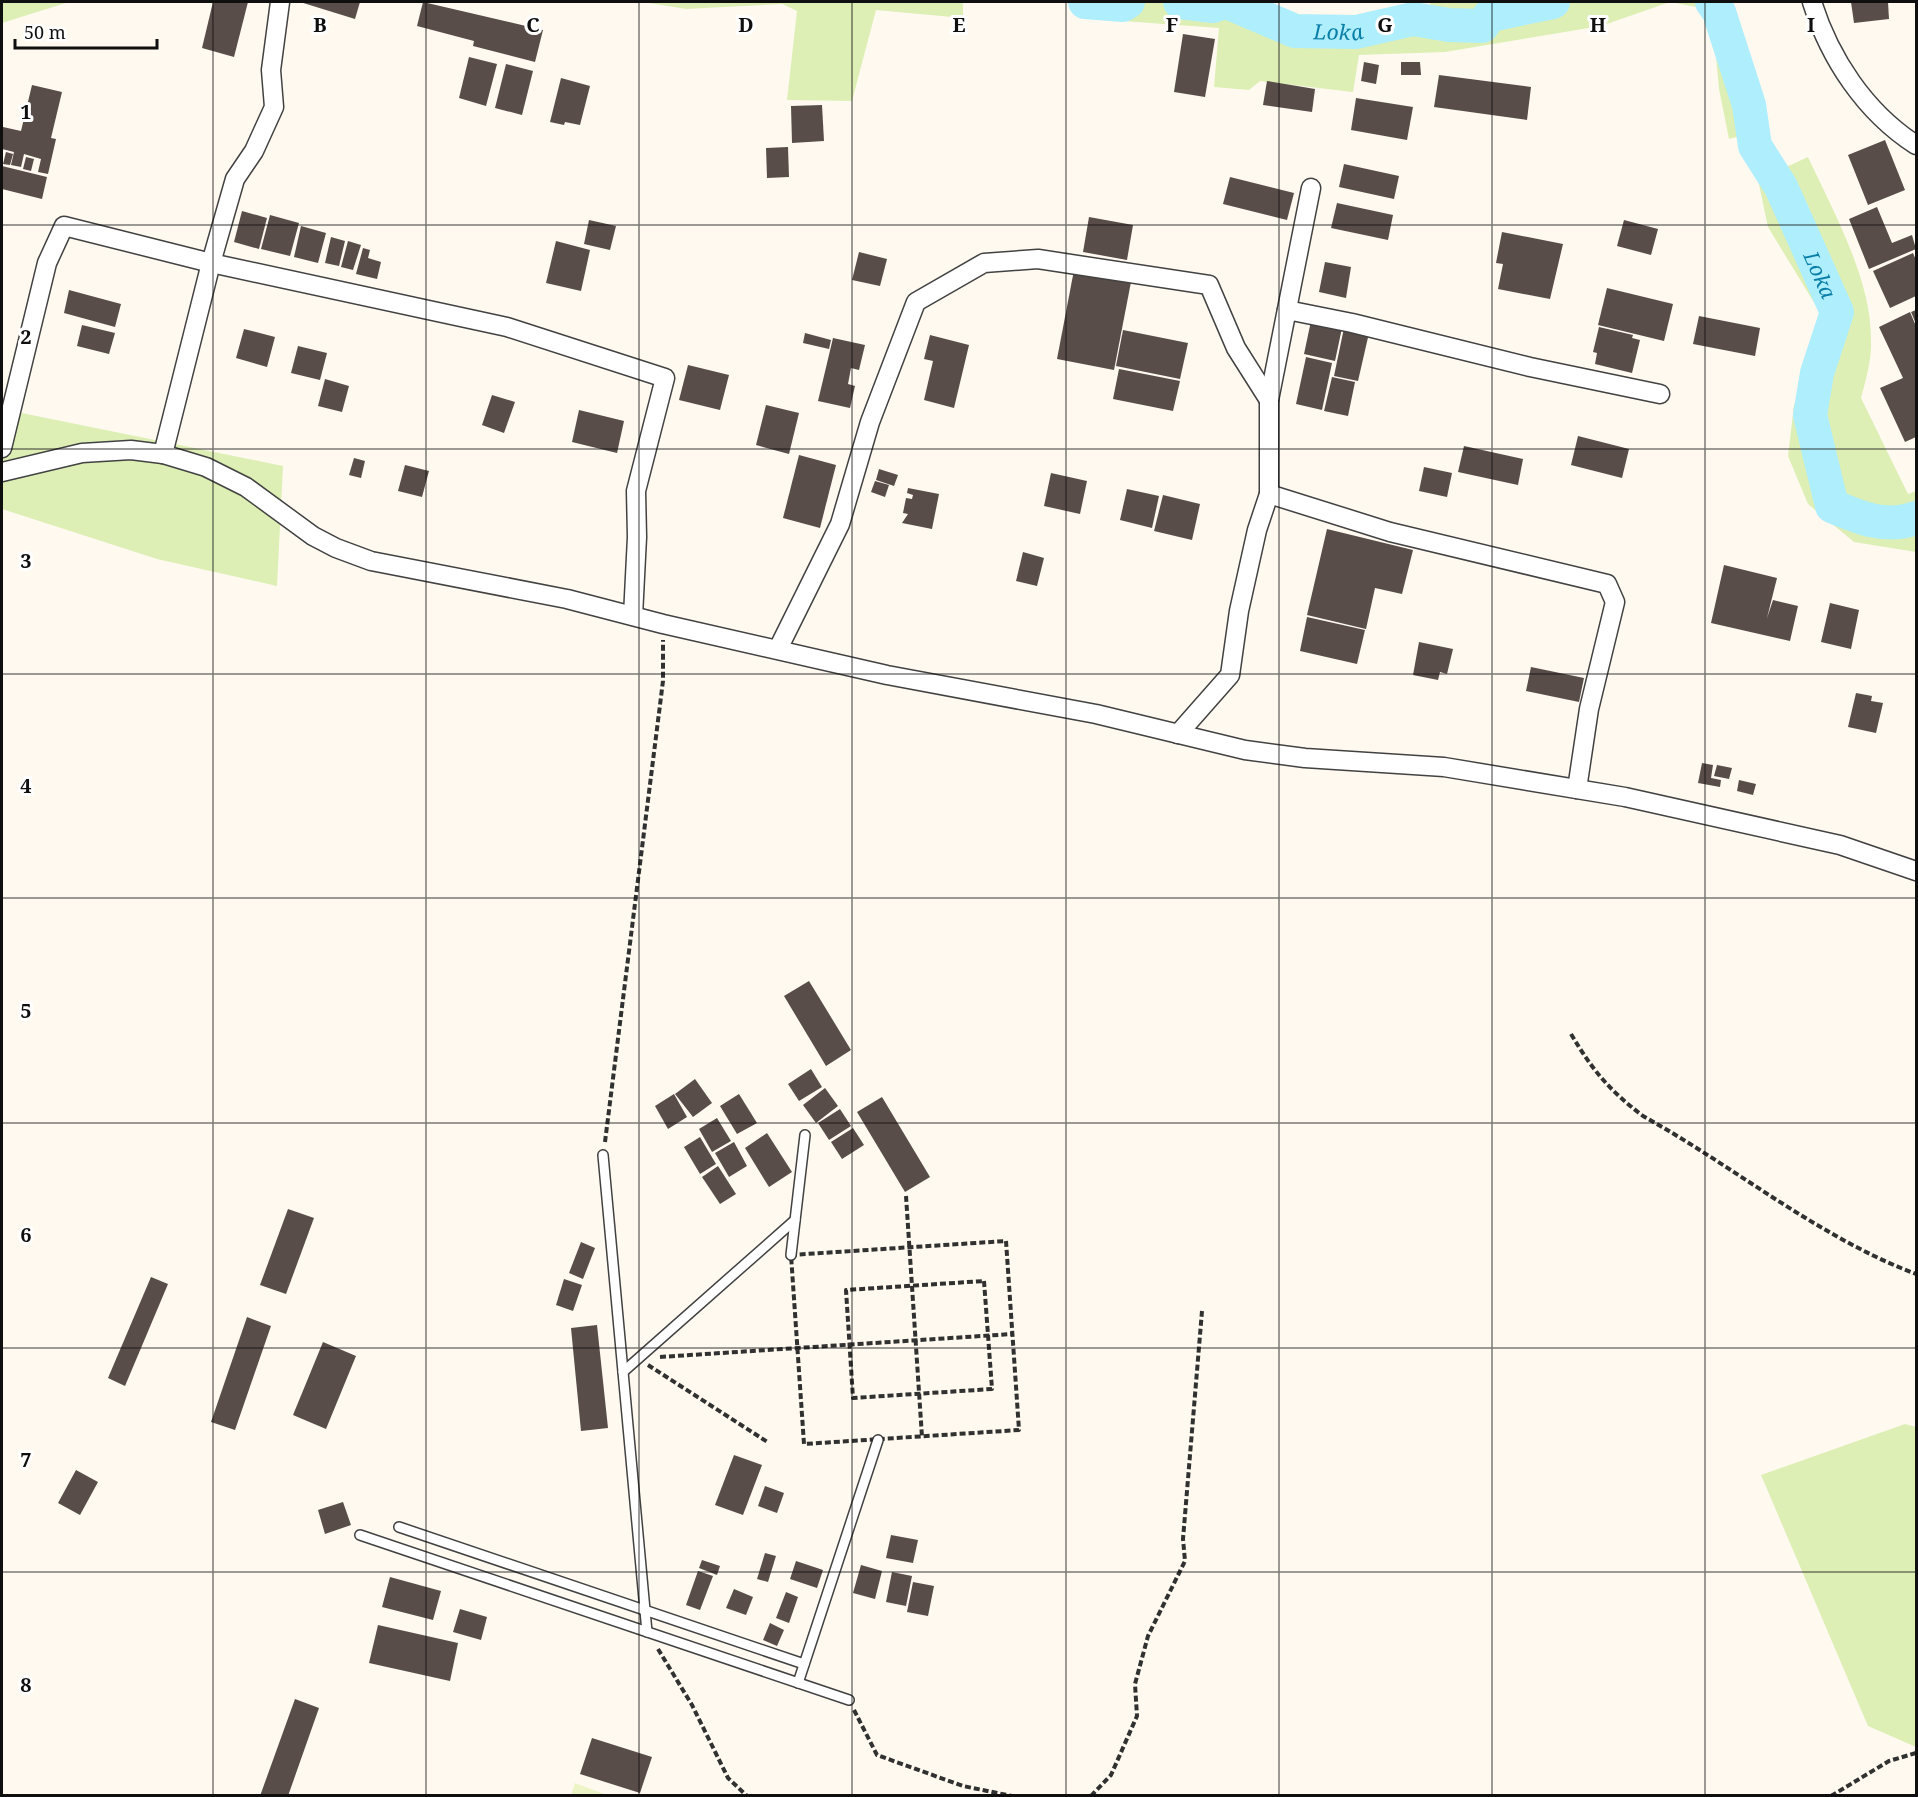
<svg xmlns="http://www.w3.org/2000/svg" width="1918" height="1797" font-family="'Noto Serif',serif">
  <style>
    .grass { fill: #ddefb5 }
    .pitch { fill: #edf5c7 }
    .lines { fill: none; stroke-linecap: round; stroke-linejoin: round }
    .river { stroke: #aeeefd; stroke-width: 34 }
    .building { fill: #594d4a }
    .service-casing { stroke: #424242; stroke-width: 12 }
    .minor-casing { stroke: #424242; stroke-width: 21 }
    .path { stroke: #313131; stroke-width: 4; stroke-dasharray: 6 3; stroke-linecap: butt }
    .service { stroke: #fff; stroke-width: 9 }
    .minor { stroke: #fff; stroke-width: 18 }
    .grid { fill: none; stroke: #0f0f0f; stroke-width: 1.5; stroke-opacity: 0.55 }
    .labels { text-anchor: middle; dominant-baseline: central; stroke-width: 6; stroke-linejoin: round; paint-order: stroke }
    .water-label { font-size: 21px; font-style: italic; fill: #097ea7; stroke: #fff }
    .grid-label { font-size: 20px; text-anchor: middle; font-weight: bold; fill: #0f0f0f; stroke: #fff; stroke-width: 6; stroke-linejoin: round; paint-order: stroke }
  </style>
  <rect width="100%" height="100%" fill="#fff9f0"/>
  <g class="grass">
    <polygon points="2,2 69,2 2,23"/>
    <polygon points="643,2 963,2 963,18 876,10 852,101 787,100 797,11 782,4 686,9"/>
    <polygon points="1124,2 1229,2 1247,12 1285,13 1350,27 1431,10 1430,2 1720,2 1750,79 1764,129 1729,139 1719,89 1713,23 1701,8 1670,2 1601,26 1445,52 1359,55 1353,92 1260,81 1249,90 1214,87 1219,28 1123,21"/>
    <path d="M1808,157C1833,211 1871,278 1871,339C1872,359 1866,379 1861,398L1908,494L1916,491V552L1854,542L1808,504L1788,456L1794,405L1818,351L1821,314L1768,227L1758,180Z"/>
    <polygon points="2,409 283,466 277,586 157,559 2,509"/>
    <polygon points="1905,1424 1916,1427 1916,1747 1868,1726 1761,1475"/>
  </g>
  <polygon class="pitch" points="575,1783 607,1795 571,1795"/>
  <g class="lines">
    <g class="river">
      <polyline points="1085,2 1123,5 1128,2"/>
      <polyline points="1180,2 1213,6 1224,2"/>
      <path id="s1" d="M1227,2L1295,31L1356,32L1413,19L1449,25L1482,26L1490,15L1553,2"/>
      <path id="s2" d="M1712,2L1719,12L1749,105L1755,146L1781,187L1837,312L1817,373L1810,415L1832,506C1860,518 1886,529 1916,518"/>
    </g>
  </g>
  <g class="building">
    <polygon points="213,2 248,2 234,57 202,48"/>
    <polygon points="300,2 360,2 355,19"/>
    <polygon points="423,2 543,30 535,62 473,46 474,41 417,26"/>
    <polygon points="1851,2 1888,2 1889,19 1854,23"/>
    <polygon points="1183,34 1215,39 1205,97 1174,92"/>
    <polygon points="469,57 497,64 486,106 459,98"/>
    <polygon points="1364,62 1379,65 1376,84 1361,81"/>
    <polygon points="1401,62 1420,62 1421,75 1401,75"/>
    <polygon points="506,64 533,71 522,115 495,108"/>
    <polygon points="1439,75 1531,87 1527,120 1434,107"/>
    <polygon points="561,78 590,86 580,125 565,122 564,125 550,122"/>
    <polygon points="1267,81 1315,89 1312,112 1263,105"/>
    <polygon points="32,85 62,92 51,138 56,139 48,174 38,172 41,159 24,154 21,167 11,165 14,152 2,149 3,127 21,131"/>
    <polygon points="1356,98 1413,107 1407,140 1351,130"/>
    <polygon points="822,105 824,141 792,143 791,106"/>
    <polygon points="1885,140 1905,190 1868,205 1848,155"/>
    <polygon points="788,147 789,177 767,178 766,148"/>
    <polygon points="6,152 13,154 10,165 3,164"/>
    <polygon points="26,157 34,159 31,171 23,169"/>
    <polygon points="1344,164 1399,176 1394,199 1339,187"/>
    <polygon points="2,166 47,177 42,199 2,189"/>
    <polygon points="1230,177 1294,193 1287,220 1223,204"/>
    <polygon points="1337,203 1393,215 1388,240 1331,228"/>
    <polygon points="1877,207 1892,243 1912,235 1916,249 1869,269 1849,219"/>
    <polygon points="242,211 267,218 259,249 234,242"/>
    <polygon points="270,215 299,223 290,256 261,249"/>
    <polygon points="1089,217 1133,225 1127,260 1083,252"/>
    <polygon points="589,220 616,226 610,250 584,244"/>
    <polygon points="1624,220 1658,229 1651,255 1617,246"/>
    <polygon points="301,226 326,233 318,263 294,257"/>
    <polygon points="1502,232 1563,244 1550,299 1498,289 1503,264 1496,263"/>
    <polygon points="331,237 345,241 339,266 325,263"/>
    <polygon points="348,241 361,245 353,270 341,267"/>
    <polygon points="556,241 590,250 581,291 546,283"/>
    <polygon points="363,248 370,250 368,258 381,262 377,279 356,274"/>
    <polygon points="859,252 887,259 880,286 852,280"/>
    <polygon points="1913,253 1916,260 1916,296 1890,308 1873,271"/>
    <polygon points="1325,262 1351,267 1346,298 1319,292"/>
    <polygon points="1074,270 1131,282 1114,370 1057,359"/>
    <polygon points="1607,288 1673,304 1664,341 1598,325"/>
    <polygon points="69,290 121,304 115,327 64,313"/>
    <polygon points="1916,310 1916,324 1911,312"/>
    <polygon points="1910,312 1916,326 1916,437 1905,442 1880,388 1903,378 1879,327"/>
    <polygon points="1699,316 1760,328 1755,356 1693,344"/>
    <polygon points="1311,321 1342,328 1335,361 1304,354"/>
    <polygon points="82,325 115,333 109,354 77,346"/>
    <polygon points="1599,327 1633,335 1632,338 1640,340 1632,373 1595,364 1597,353 1593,352"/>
    <polygon points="1344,328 1369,333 1358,381 1334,376"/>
    <polygon points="244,329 275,337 267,367 236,358"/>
    <polygon points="1123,330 1188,343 1180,379 1116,366"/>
    <polygon points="805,333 831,340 829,349 803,343"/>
    <polygon points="930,335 969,345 954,408 924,400 933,361 924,359"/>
    <polygon points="833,338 865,345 859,370 851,368 848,384 855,386 850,408 818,401"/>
    <polygon points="298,346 327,353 320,380 291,373"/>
    <polygon points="1306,357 1332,363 1322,410 1296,404"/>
    <polygon points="688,365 729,375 720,410 679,400"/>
    <polygon points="1119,369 1180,381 1173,411 1113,399"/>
    <polygon points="1332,377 1355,382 1348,416 1324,411"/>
    <polygon points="325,379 349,386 342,412 318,406"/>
    <polygon points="492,395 515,402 504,433 482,425"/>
    <polygon points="766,405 799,413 789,454 756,445"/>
    <polygon points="579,410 624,421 617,453 572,442"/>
    <polygon points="1578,436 1629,449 1622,478 1571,465"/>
    <polygon points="1464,446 1523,459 1518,485 1458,472"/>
    <polygon points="799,455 836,465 820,528 783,518"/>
    <polygon points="354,458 365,461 361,478 349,475"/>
    <polygon points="405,465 429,471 422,497 398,491"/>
    <polygon points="1424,467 1452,473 1447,497 1419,491"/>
    <polygon points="879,469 898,475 894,486 876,480"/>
    <polygon points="1051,473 1087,481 1080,514 1044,506"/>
    <polygon points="875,481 889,485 885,497 871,492"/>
    <polygon points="908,488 939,494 932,529 902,523 908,514 903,513 906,498 912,499 913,495 907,493"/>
    <polygon points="1127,489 1159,496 1152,528 1120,520"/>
    <polygon points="1163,495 1200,504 1192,540 1154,531"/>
    <polygon points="1327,529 1413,550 1402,594 1375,588 1366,629 1307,615"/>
    <polygon points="1023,552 1044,558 1037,586 1016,581"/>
    <polygon points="1724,565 1777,578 1767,618 1773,600 1798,606 1790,641 1711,623"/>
    <polygon points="1830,603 1859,610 1851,649 1821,642"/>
    <polygon points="1307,617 1365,630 1357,664 1300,651"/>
    <polygon points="1419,642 1453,649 1447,674 1440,672 1438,680 1413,675"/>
    <polygon points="1531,667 1584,678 1579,702 1526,691"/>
    <polygon points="1856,693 1872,696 1871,701 1883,703 1876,733 1848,727"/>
    <polygon points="1702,763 1713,765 1711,778 1721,780 1720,787 1698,783"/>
    <polygon points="1717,765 1732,768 1729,779 1714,776"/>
    <polygon points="1739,780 1756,784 1753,795 1737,791"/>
    <polygon points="809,981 851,1050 826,1066 784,996"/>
    <polygon points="811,1069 822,1087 799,1101 788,1084"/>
    <polygon points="695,1079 712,1103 693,1117 675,1094"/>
    <polygon points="825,1088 838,1106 816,1123 803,1105"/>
    <polygon points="674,1094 687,1117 668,1129 655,1106"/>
    <polygon points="739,1094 757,1123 737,1134 720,1106"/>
    <polygon points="882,1097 930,1177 905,1192 857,1112"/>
    <polygon points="840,1109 851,1126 829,1140 818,1123"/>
    <polygon points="717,1118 731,1141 712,1152 699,1129"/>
    <polygon points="853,1128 864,1145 842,1159 831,1142"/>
    <polygon points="767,1133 792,1172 769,1187 745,1148"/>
    <polygon points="700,1137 716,1164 700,1174 684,1147"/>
    <polygon points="734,1142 747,1166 729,1177 715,1153"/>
    <polygon points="718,1166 736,1194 720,1204 702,1177"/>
    <polygon points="288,1209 314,1218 286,1294 260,1285"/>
    <polygon points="581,1242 595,1248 583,1279 569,1273"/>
    <polygon points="151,1277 168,1284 125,1386 108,1378"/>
    <polygon points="564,1279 582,1285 573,1311 556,1305"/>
    <polygon points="247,1317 271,1326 235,1430 211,1422"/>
    <polygon points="597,1325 608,1428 581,1431 571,1328"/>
    <polygon points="323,1342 356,1356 326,1429 293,1415"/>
    <polygon points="734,1455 762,1465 743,1515 715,1505"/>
    <polygon points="76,1470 98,1482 80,1515 58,1503"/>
    <polygon points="765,1486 784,1493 777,1513 758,1506"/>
    <polygon points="343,1502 351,1525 325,1534 318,1510"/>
    <polygon points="891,1535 918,1540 913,1563 886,1558"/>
    <polygon points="765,1553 776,1556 768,1582 757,1579"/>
    <polygon points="702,1560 720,1566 717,1575 699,1568"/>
    <polygon points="796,1561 823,1570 817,1588 790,1579"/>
    <polygon points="861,1565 882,1571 875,1599 853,1593"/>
    <polygon points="698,1571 713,1576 700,1610 686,1605"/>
    <polygon points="892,1572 912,1576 906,1606 886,1602"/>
    <polygon points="390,1577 441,1591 433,1620 382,1607"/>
    <polygon points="913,1582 934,1586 928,1616 907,1612"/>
    <polygon points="734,1589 753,1597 746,1615 726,1608"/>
    <polygon points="786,1592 798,1597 789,1623 776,1618"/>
    <polygon points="460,1609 487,1617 481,1640 453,1632"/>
    <polygon points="770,1623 784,1630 777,1646 763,1640"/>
    <polygon points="378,1625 458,1643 450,1681 369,1663"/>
    <polygon points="295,1699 319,1708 288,1796 260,1796"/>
    <polygon points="592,1738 652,1757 640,1793 580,1774"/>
  </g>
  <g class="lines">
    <defs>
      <g id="service">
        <polyline points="603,1155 647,1632"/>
        <polyline points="791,1255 805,1135"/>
        <polyline points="623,1372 795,1220"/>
        <polyline points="399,1527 804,1664"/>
        <polyline points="360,1535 849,1700"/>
        <polyline points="798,1683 878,1440"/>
      </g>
      <g id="minor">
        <path d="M1812,2C1830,59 1865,112 1916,145"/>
        <polyline points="1287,310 1352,323 1530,367 1660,394"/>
        <polyline points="2,448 47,263 64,226 211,263 507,327 665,378 636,491 637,537 633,616"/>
        <polyline points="163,454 211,263 235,179 254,151 274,107 271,70 280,2"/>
        <polyline points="2,472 82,453 131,450 163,454 206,467 246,487 313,536 336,548 371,561 567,599 663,624 887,675 1096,714 1245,750 1305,758 1444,767 1625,797 1840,845 1916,871"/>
        <polyline points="1269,494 1390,532 1607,584 1615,602 1589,709 1577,789"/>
        <polyline points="778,649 840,524 870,422 916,302 984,263 1038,259 1209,285 1236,348 1269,400"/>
        <polyline points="1178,734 1230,675 1239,611 1257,530 1269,494 1269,400 1311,188"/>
      </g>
    </defs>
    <use href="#service" class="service-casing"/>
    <use href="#minor" class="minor-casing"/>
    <g class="path">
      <path d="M1571,1034C1593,1071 1609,1090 1643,1116C1735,1167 1818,1237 1916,1274"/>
      <polyline points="605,1142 663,681 663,640"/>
      <polyline points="906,1196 922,1437"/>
      <polygon points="1006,1241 1019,1430 804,1444 791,1255"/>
      <polygon points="984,1281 992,1389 853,1398 846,1290"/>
      <polyline points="660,1357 1012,1334"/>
      <polyline points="648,1365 769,1443"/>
      <polyline points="658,1649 692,1705 728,1778 747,1796"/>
      <polyline points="854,1710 877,1755 963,1786 1012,1796"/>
      <polyline points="1091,1796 1111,1775 1137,1716 1135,1684 1148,1636 1185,1561 1183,1539 1202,1311"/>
      <polyline points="1831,1796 1889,1761 1916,1753"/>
    </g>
    <use href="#service" class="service"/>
    <use href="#minor" class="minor"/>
  </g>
  <path class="grid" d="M213,2V1796M426,2V1796M639,2V1796M852,2V1796M1066,2V1796M1279,2V1796M1492,2V1796M1705,2V1796M2,225H1916M2,449H1916M2,674H1916M2,898H1916M2,1123H1916M2,1348H1916M2,1572H1916"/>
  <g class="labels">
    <g class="water-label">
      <text stroke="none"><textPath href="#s1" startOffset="117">Loka</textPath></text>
      <text stroke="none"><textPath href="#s2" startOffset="296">Loka</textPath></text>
    </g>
  </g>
  <g class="grid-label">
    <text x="320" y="32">B</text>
    <text x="533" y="32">C</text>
    <text x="746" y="32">D</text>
    <text x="959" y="32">E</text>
    <text x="1172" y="32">F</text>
    <text x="1385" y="32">G</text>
    <text x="1598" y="32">H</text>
    <text x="1811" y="32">I</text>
    <text x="26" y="119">1</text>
    <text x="26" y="344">2</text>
    <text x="26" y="568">3</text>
    <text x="26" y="793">4</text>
    <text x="26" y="1018">5</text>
    <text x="26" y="1242">6</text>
    <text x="26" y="1467">7</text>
    <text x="26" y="1692">8</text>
  </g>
  <rect width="1918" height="1797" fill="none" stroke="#0f0f0f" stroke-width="6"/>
  <path d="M15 39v9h142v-9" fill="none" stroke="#0f0f0f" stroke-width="3"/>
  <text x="24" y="39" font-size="18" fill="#0f0f0f" stroke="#ffffff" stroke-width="4.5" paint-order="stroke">50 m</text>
</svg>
